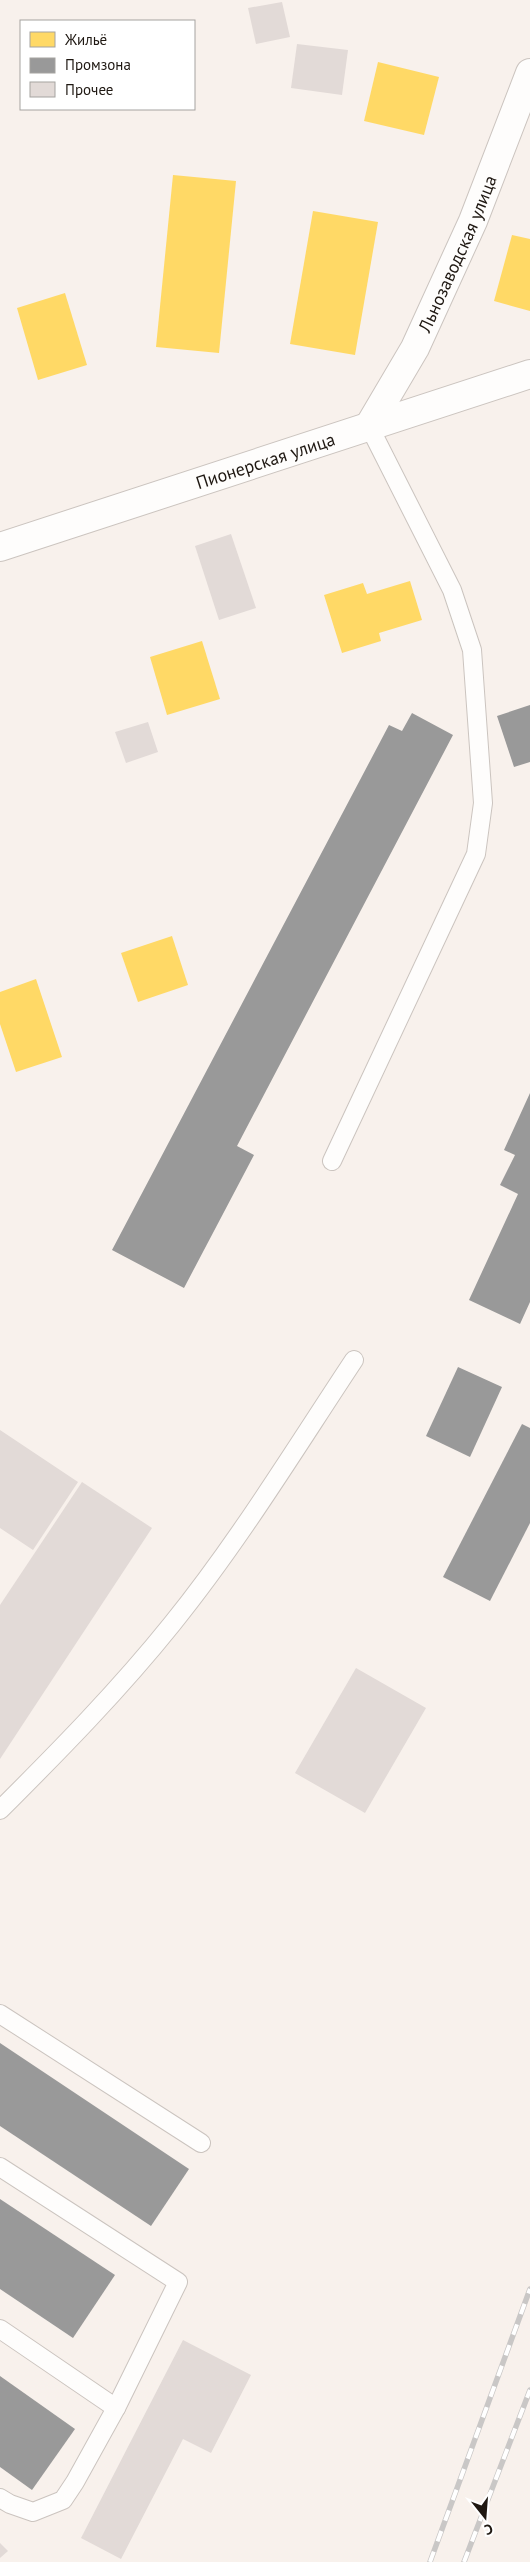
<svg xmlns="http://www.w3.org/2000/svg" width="530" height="2562" font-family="'PT Sans',sans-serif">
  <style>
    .homes { fill: #ffd966 }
    .industry { fill: #999 }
    .building { fill: #e2dad7 }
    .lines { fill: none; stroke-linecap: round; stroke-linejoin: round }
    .lane-casing { stroke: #cbc4bf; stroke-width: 20 }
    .street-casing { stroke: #cbc4bf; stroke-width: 30 }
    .lane { stroke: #fefdfc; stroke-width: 18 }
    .street { stroke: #fefdfc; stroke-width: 28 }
    .rail-casing { stroke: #c9c7c6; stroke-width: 5.5 }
    .rail { stroke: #fff; stroke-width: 4; stroke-dasharray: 11; stroke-linecap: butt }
    .labels { text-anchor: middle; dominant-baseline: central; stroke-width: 5; stroke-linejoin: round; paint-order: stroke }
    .street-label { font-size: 18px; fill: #1f1812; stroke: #fff }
  </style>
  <rect width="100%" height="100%" fill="#f8f1ec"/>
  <g class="homes">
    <polygon points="378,62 439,77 424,135 364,121"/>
    <polygon points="173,175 236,181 219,353 156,347"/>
    <polygon points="313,211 378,222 355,355 290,344"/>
    <polygon points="512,235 530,239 530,311 494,301"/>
    <polygon points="65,293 87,365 38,380 17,308"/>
    <polygon points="410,581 422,620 379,633 381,641 342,653 324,595 363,583 367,594"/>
    <polygon points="202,641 220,699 167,715 150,657"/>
    <polygon points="172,936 188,985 138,1002 121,953"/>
    <polygon points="36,979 62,1057 16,1072 0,1024 0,992"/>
  </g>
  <g class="industry">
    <polygon points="530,705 530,762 514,767 497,716"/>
    <polygon points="412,713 453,735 237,1146 254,1155 184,1288 112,1250 389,725 402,731"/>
    <polygon points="530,1093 530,1302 520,1324 469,1300 518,1194 500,1185 515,1155 504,1150"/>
    <polygon points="458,1367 502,1387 470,1457 426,1436"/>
    <polygon points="522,1424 530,1428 530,1523 490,1601 443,1577"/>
    <polygon points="0,2043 189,2169 151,2226 0,2126"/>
    <polygon points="0,2199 115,2275 73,2338 0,2289"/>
    <polygon points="0,2376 75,2429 32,2490 0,2467"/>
  </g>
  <g class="building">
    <polygon points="282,2 290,37 256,44 248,8"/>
    <polygon points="297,44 348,50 342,95 291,88"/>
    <polygon points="231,534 256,608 219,620 195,546"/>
    <polygon points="148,722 158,752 126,763 115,732"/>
    <polygon points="0,1430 78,1482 33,1550 0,1528"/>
    <polygon points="82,1482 152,1528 0,1759 0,1605"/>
    <polygon points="356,1668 426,1708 365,1813 295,1773"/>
    <polygon points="183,2340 251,2375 211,2453 183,2439 121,2559 81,2538"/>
    <polygon points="0,2543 8,2551 0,2558"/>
  </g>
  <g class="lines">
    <defs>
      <g id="lane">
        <polyline points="332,1161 476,854 483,803 472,650 452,590 369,426"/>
        <path d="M0,1810C60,1750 119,1690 172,1624C239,1541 295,1449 354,1360"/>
        <polyline points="0,2014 201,2143"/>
        <polyline points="0,2167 178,2282 116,2408 75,2482 63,2500 33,2512 10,2504 0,2498"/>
        <polyline points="0,2329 116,2408"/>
      </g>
      <g id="street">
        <path id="s1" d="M369,426L415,348L473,221L530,73"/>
        <path id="s2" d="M0,547L530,374"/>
      </g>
    </defs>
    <use href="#lane" class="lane-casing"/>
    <use href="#street" class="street-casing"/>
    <use href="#lane" class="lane"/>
    <use href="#street" class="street"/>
    <defs>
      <g id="rail">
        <polyline points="430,2562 530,2289"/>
        <polyline points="464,2562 530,2390"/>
      </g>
    </defs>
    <use href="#rail" class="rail-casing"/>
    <use href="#rail" class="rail"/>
  </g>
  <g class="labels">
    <g class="street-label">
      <text stroke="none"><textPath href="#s1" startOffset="194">Льнозаводская улица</textPath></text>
      <text stroke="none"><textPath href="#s2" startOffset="279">Пионерская улица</textPath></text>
    </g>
  </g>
  <rect x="20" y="20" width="175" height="90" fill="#ffffff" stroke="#a5a3a0"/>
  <rect x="30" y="32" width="25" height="15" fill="#ffd966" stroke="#a5a3a0"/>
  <text x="65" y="45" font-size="15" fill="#1f1812">Жильё</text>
  <rect x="30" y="58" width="25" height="15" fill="#999999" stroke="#a5a3a0"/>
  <text x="65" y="70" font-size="15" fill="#1f1812">Промзона</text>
  <rect x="30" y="82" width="25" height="15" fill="#e2dad7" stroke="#a5a3a0"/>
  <text x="65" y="95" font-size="15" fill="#1f1812">Прочее</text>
  <g transform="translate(485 2517) rotate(163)" stroke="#ffffff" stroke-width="4" paint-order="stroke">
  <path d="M0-4L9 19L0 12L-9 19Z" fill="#1f1812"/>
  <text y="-8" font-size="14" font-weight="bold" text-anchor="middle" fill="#1f1812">С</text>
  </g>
</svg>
